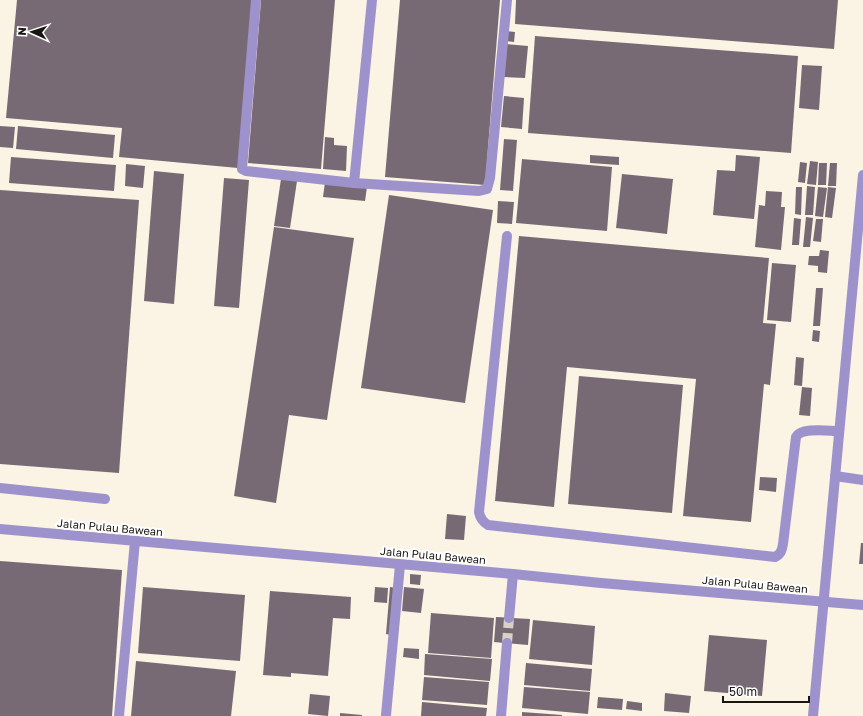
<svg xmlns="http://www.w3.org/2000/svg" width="863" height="716" font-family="'Golos Text',sans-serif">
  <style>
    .building { fill: #776a74 }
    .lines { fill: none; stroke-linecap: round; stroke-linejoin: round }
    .minor-tunnel { stroke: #d9d2c4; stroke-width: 10; stroke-dasharray: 10 5; stroke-linecap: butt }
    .minor { stroke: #9d92cc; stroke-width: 10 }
    .labels { text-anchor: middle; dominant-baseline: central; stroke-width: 4; stroke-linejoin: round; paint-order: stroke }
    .street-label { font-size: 11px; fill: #191611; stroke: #fff }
  </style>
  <rect width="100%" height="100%" fill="#fbf3e4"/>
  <g class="building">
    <polygon points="17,0 253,0 238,168 119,157 122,128 6,118"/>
    <polygon points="261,0 335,0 321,169 248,163"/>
    <polygon points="400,0 500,0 485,185 385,177"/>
    <polygon points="516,0 838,0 834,49 515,24"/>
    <polygon points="506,31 515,32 514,42 505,41"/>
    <polygon points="535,36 798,56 791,153 528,133"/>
    <polygon points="506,44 528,46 525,78 504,77"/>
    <polygon points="802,65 822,66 819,110 799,108"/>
    <polygon points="504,96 524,98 522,129 501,127"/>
    <polygon points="0,126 15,127 13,148 0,147"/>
    <polygon points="18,126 115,135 113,158 16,149"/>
    <polygon points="325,137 334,138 334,145 347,146 346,171 323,169"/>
    <polygon points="504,139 517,140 513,191 500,190"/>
    <polygon points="590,155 619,157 619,165 590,163"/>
    <polygon points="736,155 760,157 754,219 713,215 717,170 735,171"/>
    <polygon points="11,157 116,165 114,191 9,183"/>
    <polygon points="522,159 612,167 607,231 516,223"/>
    <polygon points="810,161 818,162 816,185 807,184"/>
    <polygon points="800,162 807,163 805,183 798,182"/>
    <polygon points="819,163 827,163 826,185 818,185"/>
    <polygon points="830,163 837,163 836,186 828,186"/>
    <polygon points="126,164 145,166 143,188 125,186"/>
    <polygon points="154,171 184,174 174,304 144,301"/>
    <polygon points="622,174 673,179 667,234 616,228"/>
    <polygon points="224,178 249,180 239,308 214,306"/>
    <polygon points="281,179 297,181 290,228 274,226"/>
    <polygon points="325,182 367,187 365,201 323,197"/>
    <polygon points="807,186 815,187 813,215 805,215"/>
    <polygon points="796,187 802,187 801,215 795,214"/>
    <polygon points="818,187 827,188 823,217 815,216"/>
    <polygon points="828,187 836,188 832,218 825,217"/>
    <polygon points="0,190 139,200 119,473 0,464"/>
    <polygon points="766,191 782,192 781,207 785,207 781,250 755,247 759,205 765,206"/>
    <polygon points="389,195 493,210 465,403 361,388"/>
    <polygon points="498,201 514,202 512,224 497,223"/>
    <polygon points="806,217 813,218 810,247 803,247"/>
    <polygon points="794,218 801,219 799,245 792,245"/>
    <polygon points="816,219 823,219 821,242 813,241"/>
    <polygon points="274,227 354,238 327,420 289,415 276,503 234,496"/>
    <polygon points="519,236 769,258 763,323 776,324 770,385 764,384 751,522 683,516 696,379 567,367 554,507 495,501"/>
    <polygon points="820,250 829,251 827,273 818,272 818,266 808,265 809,256 819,256"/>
    <polygon points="772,263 796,265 791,322 767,320"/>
    <polygon points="816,288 823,288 820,326 813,326"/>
    <polygon points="813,330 820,331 819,342 812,341"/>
    <polygon points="796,357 804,358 802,386 794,385"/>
    <polygon points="579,376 683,385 672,513 568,504"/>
    <polygon points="802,387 812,388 810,416 799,415"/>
    <polygon points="760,477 777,478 776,492 759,490"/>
    <polygon points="447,514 466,516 464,540 445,539"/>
    <polygon points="861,543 863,543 863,564 859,564"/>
    <polygon points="0,561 122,570 112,716 0,716"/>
    <polygon points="410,574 421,575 420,585 410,584"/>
    <polygon points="143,587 245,595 240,661 138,653"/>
    <polygon points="375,587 388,588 387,603 374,602"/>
    <polygon points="390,587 396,588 391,635 386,634"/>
    <polygon points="404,587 424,589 421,613 402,611"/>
    <polygon points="270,591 351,597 350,619 333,618 328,676 291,673 291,677 263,675"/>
    <polygon points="431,613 494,618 491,658 428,653"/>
    <polygon points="496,617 530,619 528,645 494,642"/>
    <polygon points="533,620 595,626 592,665 529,659"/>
    <polygon points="709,635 767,640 762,696 704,691"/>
    <polygon points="404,648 419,649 419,659 403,657"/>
    <polygon points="425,654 492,659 490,681 424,675"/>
    <polygon points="136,661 236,671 231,716 131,716"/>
    <polygon points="526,663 592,669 590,691 524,685"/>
    <polygon points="424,677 489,682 487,705 422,700"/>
    <polygon points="524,687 590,692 588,714 522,708"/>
    <polygon points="665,693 691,696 689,713 664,711"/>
    <polygon points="310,694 330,696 328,716 308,714"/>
    <polygon points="598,697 623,699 622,710 597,708"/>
    <polygon points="627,701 642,703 642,711 626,709"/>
    <polygon points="422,702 487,708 486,716 421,716"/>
    <polygon points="522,712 562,715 562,716 522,716"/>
    <polygon points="340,713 362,715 362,716 340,716"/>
  </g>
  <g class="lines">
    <polyline class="minor-tunnel" points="507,643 509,618"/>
    <g class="minor">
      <polyline points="256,0 242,169 246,171 354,183"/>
      <polyline points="372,0 354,183 479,191 487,189 490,178 507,0"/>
      <path d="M507,236L479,512C480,518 483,522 488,525L775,557C781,554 782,550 783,544L796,437C801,427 828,431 839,431"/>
      <polyline points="835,476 863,480"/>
      <polyline points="0,488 105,499"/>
      <polyline points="0,529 513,574 601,583 863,605"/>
      <polyline points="509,618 513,574"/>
      <polyline points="386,715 400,565"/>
      <polyline points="119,716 135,541"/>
      <polyline points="501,716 507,643"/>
      <polyline points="813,716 863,175"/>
    </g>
  </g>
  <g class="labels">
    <g class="street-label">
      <text transform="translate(110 527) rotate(5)">Jalan Pulau Bawean</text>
      <text transform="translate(433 555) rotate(5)">Jalan Pulau Bawean</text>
      <text transform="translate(755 584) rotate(5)">Jalan Pulau Bawean</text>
    </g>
  </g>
  <g transform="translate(32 32) rotate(273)" stroke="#ffffff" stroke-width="3" paint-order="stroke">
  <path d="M0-3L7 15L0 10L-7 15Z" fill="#191611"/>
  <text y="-6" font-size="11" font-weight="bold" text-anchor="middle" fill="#191611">N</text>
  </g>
  <path d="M723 696v6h86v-6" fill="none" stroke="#191611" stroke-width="2"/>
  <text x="729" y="696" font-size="12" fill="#191611" stroke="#ffffff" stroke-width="3" paint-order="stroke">50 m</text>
</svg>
